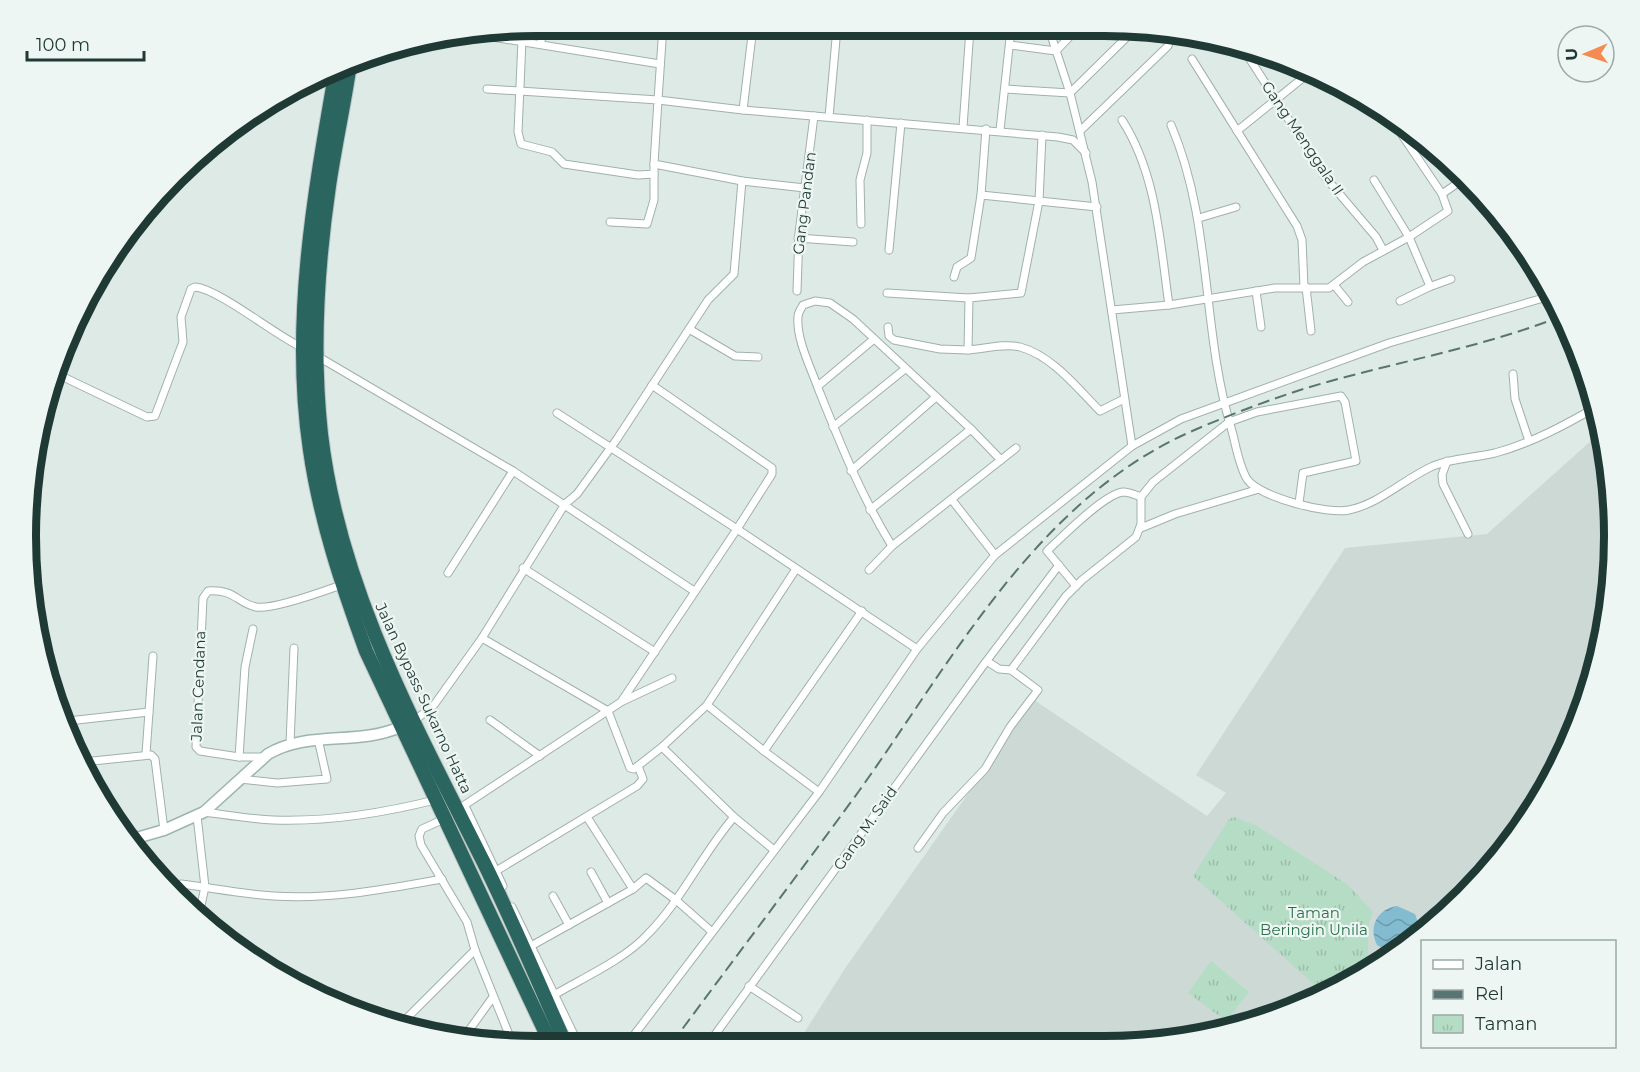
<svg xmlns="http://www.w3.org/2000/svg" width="1640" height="1072" font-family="Montserrat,sans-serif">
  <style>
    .built { fill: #ccd9d5 }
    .park { fill: url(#park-tufts) }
    .water { fill: url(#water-waves) }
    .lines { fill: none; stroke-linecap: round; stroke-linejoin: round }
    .street-casing { stroke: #a0b1ad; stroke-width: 9 }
    .secondary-casing { stroke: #9db5af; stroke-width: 13 }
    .highway-casing { stroke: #bcc4c2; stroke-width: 16 }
    .street { stroke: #fff; stroke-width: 7 }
    .secondary { stroke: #fff; stroke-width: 10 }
    .highway { stroke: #2b6560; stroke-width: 14 }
    .rail { stroke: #597571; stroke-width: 2; stroke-dasharray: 12 6; stroke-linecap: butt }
    .labels { text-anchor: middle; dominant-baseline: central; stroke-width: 4.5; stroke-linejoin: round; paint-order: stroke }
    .street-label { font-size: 15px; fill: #1f3935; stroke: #eef6f3 }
    .park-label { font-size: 15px; fill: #29704d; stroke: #eef6f3 }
    .rim { fill: none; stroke: #1f3935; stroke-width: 8 }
  </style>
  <defs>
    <pattern id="park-tufts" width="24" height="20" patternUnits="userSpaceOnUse" patternTransform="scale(1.5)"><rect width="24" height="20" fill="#b5dcc4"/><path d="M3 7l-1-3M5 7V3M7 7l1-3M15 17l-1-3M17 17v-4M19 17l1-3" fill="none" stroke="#9bbea9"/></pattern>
    <pattern id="water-waves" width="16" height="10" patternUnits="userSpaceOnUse" patternTransform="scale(1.5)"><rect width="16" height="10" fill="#83bcd1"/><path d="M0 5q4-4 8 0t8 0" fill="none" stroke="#6b9aaa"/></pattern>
  </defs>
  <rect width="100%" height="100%" fill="#ddeae6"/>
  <polygon class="built" points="1602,431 1613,503 1610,603 1587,700 1546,792 1488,873 1414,941 1329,994 1236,1029 1137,1045 797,1044 846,967 1034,700 1207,816 1226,793 1196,775 1345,548 1487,534"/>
  <g class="park">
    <path d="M1234,817L1257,826L1348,885L1373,912C1365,930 1369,936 1368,953C1368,973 1342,988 1326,995L1193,876L1229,819Z"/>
    <polygon points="1211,961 1249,992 1226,1021 1188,993"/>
  </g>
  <path class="water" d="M1397,906L1415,914L1421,932L1414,941L1393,955L1377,945C1368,927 1377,909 1397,906Z"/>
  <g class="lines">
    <defs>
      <g id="street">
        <polyline points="663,26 658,100 743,110 1058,137 1073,140 1086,153"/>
        <polyline points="764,27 836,32"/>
        <polyline points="1049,29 1070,93 1092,182 1132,446"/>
        <polyline points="480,35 660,64"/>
        <polyline points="522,40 518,132 521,144 552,152 564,164 638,175 654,174 654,164"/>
        <polyline points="1170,40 1178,32"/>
        <polyline points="541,43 542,26"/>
        <polyline points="1010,45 1056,51 1077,29"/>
        <polyline points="1246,53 1326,178 1376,237 1383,250"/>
        <polyline points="1192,59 1297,226 1302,240 1304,287"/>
        <polyline points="487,89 658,100 654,164 742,181 805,188"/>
        <polyline points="1005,89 1070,93 1134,30"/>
        <polyline points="743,110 753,27"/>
        <polyline points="829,117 837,28"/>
        <path d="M1122,120C1157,174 1160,243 1169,305"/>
        <path d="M1171,125C1213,223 1201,331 1232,431C1236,446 1239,466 1247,479C1259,497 1328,515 1349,510C1379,504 1404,479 1433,466C1452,458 1474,458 1495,453C1532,443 1565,425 1598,406"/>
        <polyline points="963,127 970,29"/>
        <polyline points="1000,130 1011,29"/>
        <polyline points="1080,131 1168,46 1170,40 1162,30"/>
        <polyline points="1237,131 1304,77"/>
        <path d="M1042,135L1039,201L1021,293L969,298L968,350C984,349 1004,343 1020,347C1053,356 1077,388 1100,411L1124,399"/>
        <polyline points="1374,180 1409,237 1429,284 1429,287 1400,301"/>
        <polyline points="1442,194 1465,178"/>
        <polyline points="981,195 986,129"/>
        <polyline points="1199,218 1236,207"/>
        <polyline points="610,222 647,224 654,200 654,174"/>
        <polyline points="861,224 860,180 867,153 867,120"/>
        <polyline points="798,238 853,242"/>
        <polyline points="889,250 901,123"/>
        <polyline points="954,277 957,267 971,258 981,195 1097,207"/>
        <polyline points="1335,286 1348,302"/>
        <polyline points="1306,287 1311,331"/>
        <polyline points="1429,287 1451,279"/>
        <polyline points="797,291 799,233 814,116"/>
        <polyline points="1256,291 1261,327"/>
        <polyline points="887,293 969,298"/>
        <polyline points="1112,310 1169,305 1275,288 1329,288 1363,262 1409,237 1448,211 1442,194 1400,132"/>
        <polyline points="888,327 889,336 894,340 940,349 968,350"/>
        <polyline points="689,329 735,356 758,357"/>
        <polyline points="317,356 513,471 694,591"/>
        <path d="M57,374L147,417L155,416L183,342L181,317L191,289L195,287C219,289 276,336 303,348"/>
        <polyline points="1513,374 1515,399 1529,441"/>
        <polyline points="818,386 874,339"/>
        <polyline points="557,413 737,529 772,474 772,468 652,385"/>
        <polyline points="833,427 905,369"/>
        <polyline points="1447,461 1442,475 1443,484 1468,534"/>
        <polyline points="851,471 936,397"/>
        <polyline points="952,500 995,555"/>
        <polyline points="870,510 971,429"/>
        <polyline points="1141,528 1175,514 1259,489"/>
        <path d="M892,546C861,496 840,443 818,388C811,368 796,339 798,317C798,312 801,309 803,305L815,301L830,303L853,319L971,429L1001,460"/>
        <polyline points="523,568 655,652"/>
        <polyline points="869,570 892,546 1016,448"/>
        <polyline points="448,573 513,471"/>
        <path d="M1076,586L1047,551C1061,538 1104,494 1123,492C1129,492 1136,495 1141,497"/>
        <polyline points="482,638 608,711 630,768 634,769 662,747 734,817 774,850"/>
        <polyline points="985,663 1059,565"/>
        <polyline points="1011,670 1066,596 1082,580 1136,537 1141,524 1141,497 1153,482 1229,422 1257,412 1341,396 1345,402 1356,461 1303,473 1299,503"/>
        <polyline points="623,701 672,678"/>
        <polyline points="707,705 796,569"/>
        <polyline points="490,720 540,756"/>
        <polyline points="68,721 149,712"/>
        <polyline points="414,721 434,705 482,638 565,504 577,494 617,439 708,300 734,274 742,181"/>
        <polyline points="290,743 294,648"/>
        <polyline points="662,747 707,705 764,751"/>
        <polyline points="146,754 153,656"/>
        <polyline points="239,757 245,667 253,629"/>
        <path d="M265,757H239L200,751L196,747L203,598L208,591C235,589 237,603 256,607C273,610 324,591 341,585"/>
        <polyline points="83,762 151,755 155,759 164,830"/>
        <polyline points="240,779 277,783 327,779 318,739"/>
        <polyline points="819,792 764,751 862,611"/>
        <polyline points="465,806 503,886"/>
        <polyline points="457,810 621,702 737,529 917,649"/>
        <path d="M204,812C227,815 250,819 273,820C327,822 383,813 435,800"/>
        <polyline points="197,816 205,887 198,919"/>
        <polyline points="587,817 633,889"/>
        <polyline points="444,819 422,829 419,836 421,845 467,922 475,950 512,1042"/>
        <polyline points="496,871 637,786 643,779 638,766"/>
        <polyline points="591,872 608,903"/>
        <path d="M181,884C212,888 242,894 273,896C330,900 386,889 442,879"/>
        <polyline points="553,896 569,925"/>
        <polyline points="512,907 578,1043"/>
        <polyline points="531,946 633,889 646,878 676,900 711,931"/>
        <polyline points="749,986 798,1018"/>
        <path d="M554,995C583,978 625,959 647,935C682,900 702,854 734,817"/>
        <polyline points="403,1022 475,950"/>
        <polyline points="462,1040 493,997"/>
        <polyline points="628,1043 819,792 917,649 995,555 1132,446 1181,419 1389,343 1540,299"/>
        <polyline points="709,1043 985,663 988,662 999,669 1011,670 1038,690 1010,727 985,769 943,813 918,848"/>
      </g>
      <path id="secondary" d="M133,839L164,830L204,812L268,754C309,730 358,746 400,727"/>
      <g id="highway">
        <path d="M350,64C344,105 335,145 329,186C317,268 312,352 321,434C339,589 416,727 484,863C513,922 539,983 565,1043"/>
        <path d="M336,70C314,195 291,323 310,450C320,520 342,585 366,651L550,1042"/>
      </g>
    </defs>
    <use href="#street" class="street-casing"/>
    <use href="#secondary" class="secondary-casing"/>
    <use href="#highway" class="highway-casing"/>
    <use href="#street" class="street"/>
    <use href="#secondary" class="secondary"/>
    <use href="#highway" class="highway"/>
    <path class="rail" d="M672,1043C734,959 797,876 859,791C952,661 1037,500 1190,432C1224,417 1261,403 1297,391C1385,363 1478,350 1564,315"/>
  </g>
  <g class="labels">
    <g class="street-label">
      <text transform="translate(1303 138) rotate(56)">Gang Menggala II</text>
      <text transform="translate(804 203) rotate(-83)">Gang Pandan</text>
      <text transform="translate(198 686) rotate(-88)">Jalan Cendana</text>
      <text transform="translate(424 698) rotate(65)">Jalan Bypass Sukarno Hatta</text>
      <text transform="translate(865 828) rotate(-55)">Gang M. Said</text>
    </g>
    <g class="park-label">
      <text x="1314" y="912">Taman<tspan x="1314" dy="17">Beringin Unila</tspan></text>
    </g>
  </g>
  <path d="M0 0H1640V1072H0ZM536 36H1104A500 500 0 0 1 1604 536V536A500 500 0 0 1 1104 1036H536A500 500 0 0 1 36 536V536A500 500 0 0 1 536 36Z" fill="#eef6f3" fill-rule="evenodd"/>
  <path class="rim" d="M536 36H1104A500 500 0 0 1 1604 536V536A500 500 0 0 1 1104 1036H536A500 500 0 0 1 36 536V536A500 500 0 0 1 536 36Z"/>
  <rect x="1421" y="940" width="195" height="108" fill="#eef6f3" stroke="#9baaa7" stroke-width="1.5"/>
  <rect x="1433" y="960" width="30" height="9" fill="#ffffff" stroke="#9baaa7" stroke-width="1.5"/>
  <text x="1475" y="970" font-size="18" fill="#1f3935">Jalan</text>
  <rect x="1433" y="990" width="30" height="9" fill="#597571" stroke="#9baaa7" stroke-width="1.5"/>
  <text x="1475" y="1000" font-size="18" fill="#1f3935">Rel</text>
  <rect x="1433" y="1015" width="30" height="18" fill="url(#park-tufts)" stroke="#9baaa7" stroke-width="1.5"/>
  <text x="1475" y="1030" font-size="18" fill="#1f3935">Taman</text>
  <g transform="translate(1586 54) rotate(268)"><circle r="28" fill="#eef6f3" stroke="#9baaa7" stroke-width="1.5"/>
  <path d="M0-4.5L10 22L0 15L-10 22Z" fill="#f48c51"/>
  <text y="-9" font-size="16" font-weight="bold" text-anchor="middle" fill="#1f3935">U</text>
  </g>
  <path d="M27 51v9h117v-9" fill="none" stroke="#1f3935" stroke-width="3"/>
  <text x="36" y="51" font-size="18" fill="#1f3935" stroke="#eef6f3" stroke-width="4.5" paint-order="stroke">100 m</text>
</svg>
